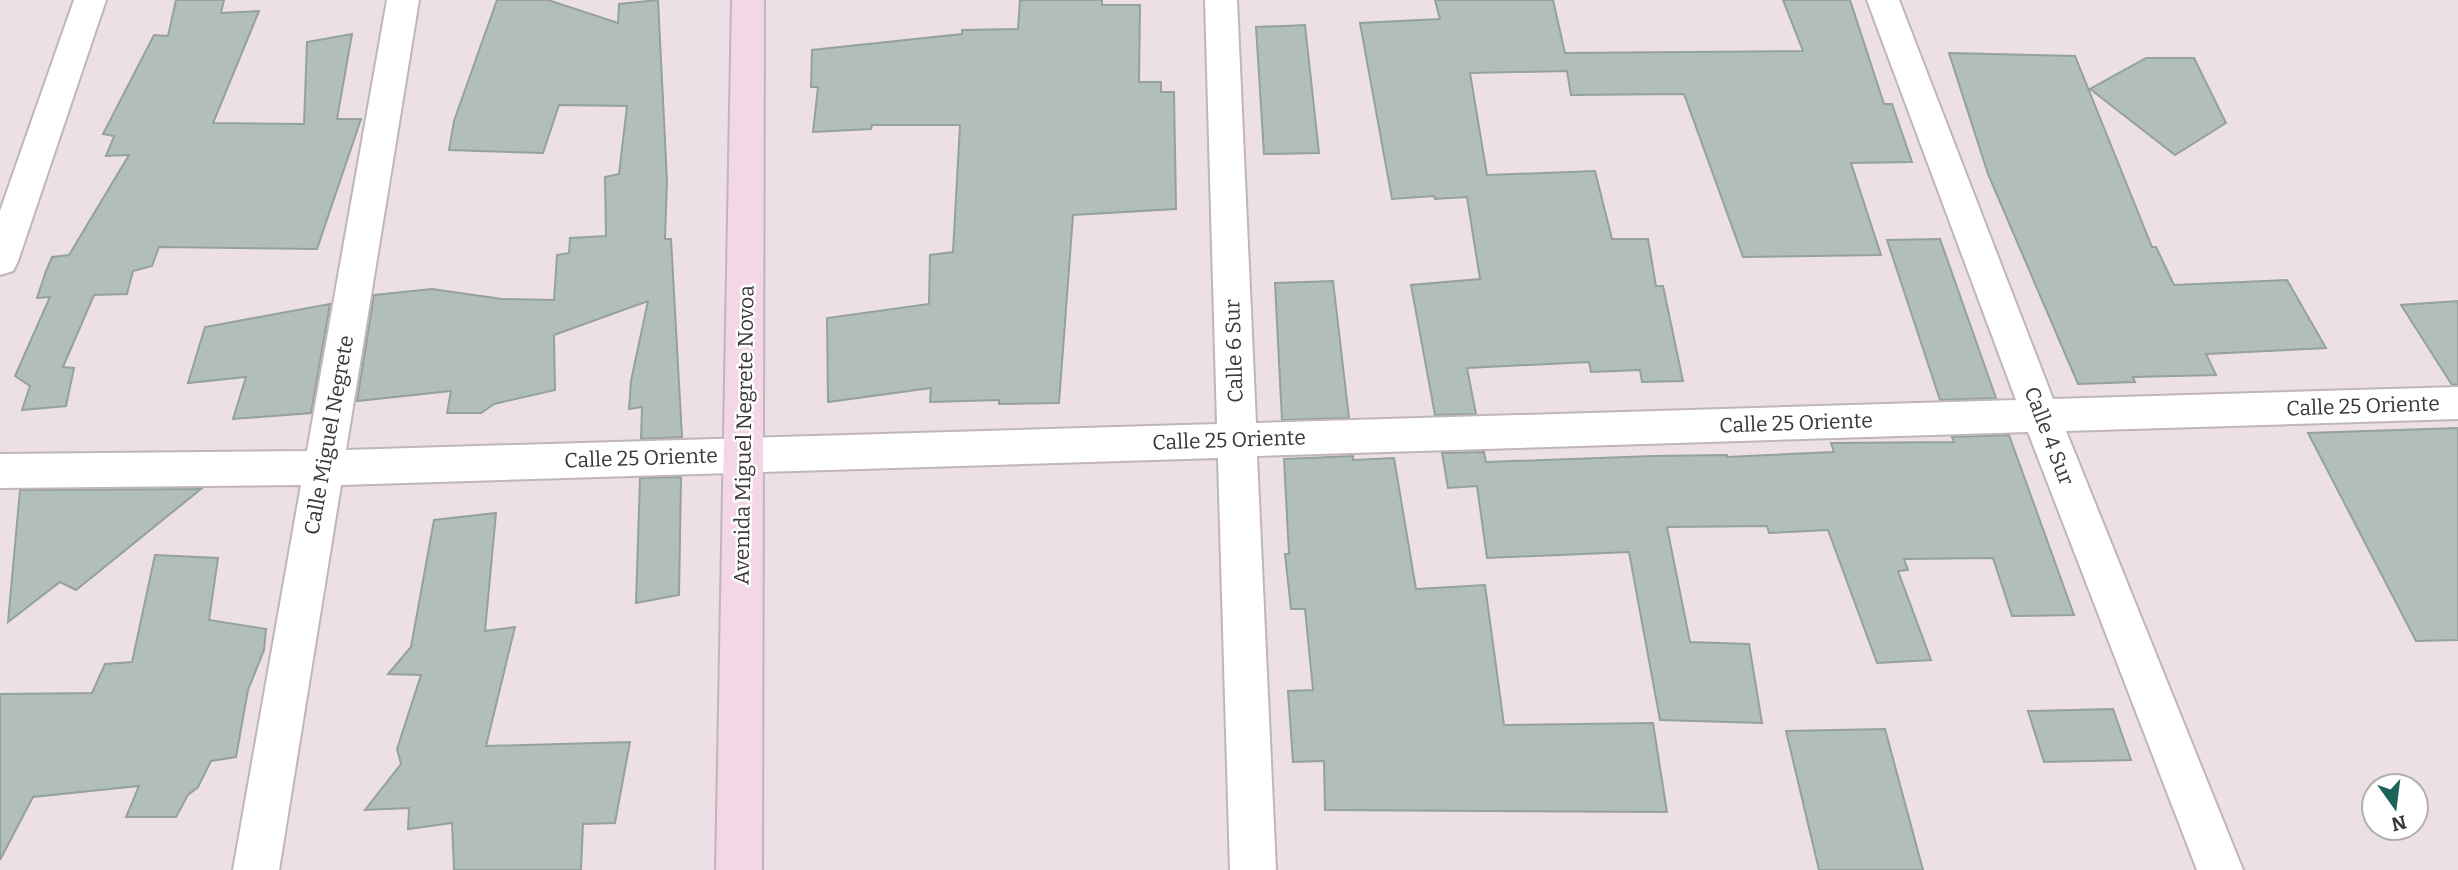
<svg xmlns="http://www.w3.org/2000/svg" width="2458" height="870" font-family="Bitter,serif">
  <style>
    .building { fill: #b1bebb; stroke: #94a19e; stroke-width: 2 }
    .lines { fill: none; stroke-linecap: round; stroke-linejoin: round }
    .street-casing { stroke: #c0b5ba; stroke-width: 4 }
    .secondary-casing { stroke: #c0b5ba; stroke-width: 4 }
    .street { fill: #fff; fill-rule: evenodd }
    .secondary { fill: #f4d7e6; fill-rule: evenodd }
    .labels { text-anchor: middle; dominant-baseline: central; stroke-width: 5; stroke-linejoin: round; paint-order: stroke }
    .street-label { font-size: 21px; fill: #3c3739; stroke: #fff }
  </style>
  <rect width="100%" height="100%" fill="#ece0e6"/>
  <g class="building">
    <polygon points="176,0 224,0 221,13 259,11 213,123 304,124 307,42 352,34 337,119 361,119 317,249 159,247 152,266 133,271 127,294 94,295 63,367 74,368 66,406 22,410 30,386 15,376 50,297 37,298 46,271 52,257 69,255 129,155 106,156 114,136 103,134 154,35 168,36"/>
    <polygon points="497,0 548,0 618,23 619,4 658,0 667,181 665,239 671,239 682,437 641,439 642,407 629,409 631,381 648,301 554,335 555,390 494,404 481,413 447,413 451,391 357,401 374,295 432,289 502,299 554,300 557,255 569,253 570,238 606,236 605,177 619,174 627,106 559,105 543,153 449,150 454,121"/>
    <polygon points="1020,0 1102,0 1102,5 1140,5 1139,82 1161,82 1161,92 1174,92 1176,209 1073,215 1059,403 999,404 999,400 930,402 931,388 828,402 827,318 929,304 930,255 953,252 960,125 872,125 871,129 813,132 818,87 811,87 812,50 962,34 962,30 1018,29"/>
    <polygon points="1435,0 1553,0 1565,53 1803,51 1783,0 1850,0 1884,104 1892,104 1912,162 1851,163 1881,255 1743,257 1684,94 1571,95 1567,71 1470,73 1487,175 1595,171 1612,239 1648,239 1656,286 1663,286 1683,381 1642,382 1640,370 1591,372 1589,362 1467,368 1476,414 1435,415 1411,285 1480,279 1467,197 1435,199 1434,196 1392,199 1360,23 1440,19"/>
    <polygon points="1305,25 1319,153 1264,154 1256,27"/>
    <polygon points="1949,53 2075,56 2152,247 2156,247 2174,285 2287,280 2326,348 2206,354 2216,375 2133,377 2135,382 2078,384 1988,174"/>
    <polygon points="2146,58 2194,58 2226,123 2175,155 2090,89"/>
    <polygon points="1940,239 1996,398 1940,400 1887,240"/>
    <polygon points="1333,281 1349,418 1282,420 1275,283"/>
    <polygon points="2458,301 2458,384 2452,385 2401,305"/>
    <polygon points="330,304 311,413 233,419 246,377 188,383 205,327"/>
    <polygon points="2458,428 2458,640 2416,641 2308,433"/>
    <polygon points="2009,435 2074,615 2012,616 1993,558 1904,559 1908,570 1898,571 1931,660 1877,663 1828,530 1769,533 1767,526 1667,527 1690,642 1749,644 1762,723 1660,720 1629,552 1487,558 1477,486 1448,488 1442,453 1484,452 1486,462 1653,456 1727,455 1727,457 1834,452 1831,443 1954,442 1952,437"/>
    <polygon points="1353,456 1353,460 1394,458 1416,589 1485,585 1504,725 1653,723 1667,812 1325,810 1324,761 1293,762 1288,691 1313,690 1305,609 1291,609 1285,554 1289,554 1284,459"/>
    <polygon points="681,477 679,595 636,603 640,478"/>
    <polygon points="201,489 76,590 60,582 8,622 20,490"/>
    <polygon points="496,513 485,631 515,627 486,746 630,742 615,823 583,824 581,870 454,870 452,823 408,829 409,808 365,810 401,764 397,749 421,675 388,674 411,647 434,520"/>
    <polygon points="155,555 218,558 209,620 266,629 264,650 248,690 236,757 211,761 198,787 188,795 176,817 126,817 139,786 33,797 0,860 0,694 92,693 105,664 132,662"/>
    <polygon points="2113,709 2131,760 2044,762 2028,711"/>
    <polygon points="1885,729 1923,870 1819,870 1786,731"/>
  </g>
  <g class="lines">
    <defs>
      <g id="street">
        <polygon points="74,0 106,0 18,261 13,271 0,275 0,211"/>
        <polygon points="387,0 419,0 346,450 1217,424 1205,0 1237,0 1256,423 2016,400 1867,0 1899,0 2053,399 2458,387 2458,419 2066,431 2243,870 2197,870 2028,432 1257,456 1276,870 1230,870 1218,458 341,485 279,870 233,870 301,485 0,488 0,454 307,451"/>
      </g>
      <polygon id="secondary" points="732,0 764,0 762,870 716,870"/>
    </defs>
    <use href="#street" class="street-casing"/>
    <use href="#secondary" class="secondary-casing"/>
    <use href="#street" class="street"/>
    <use href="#secondary" class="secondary"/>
  </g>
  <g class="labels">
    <g class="street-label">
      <text transform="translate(1234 351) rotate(-92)">Calle 6 Sur</text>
      <text transform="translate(2363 406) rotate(-2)">Calle 25 Oriente</text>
      <text transform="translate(1796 423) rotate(-2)">Calle 25 Oriente</text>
      <text transform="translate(329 435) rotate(-80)">Calle Miguel Negrete</text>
      <text transform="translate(744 435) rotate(-89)">Avenida Miguel Negrete Novoa</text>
      <text transform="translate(2049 436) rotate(69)">Calle 4 Sur</text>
      <text transform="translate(1229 440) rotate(-2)">Calle 25 Oriente</text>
      <text transform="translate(641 458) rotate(-2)">Calle 25 Oriente</text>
    </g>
  </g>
  <g transform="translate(2395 807) rotate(166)"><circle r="33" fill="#ffffff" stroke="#b1afb0" stroke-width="2"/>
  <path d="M0-5L12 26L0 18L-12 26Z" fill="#1c6459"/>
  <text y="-10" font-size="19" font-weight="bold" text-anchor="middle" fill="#3c3739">N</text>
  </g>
</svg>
